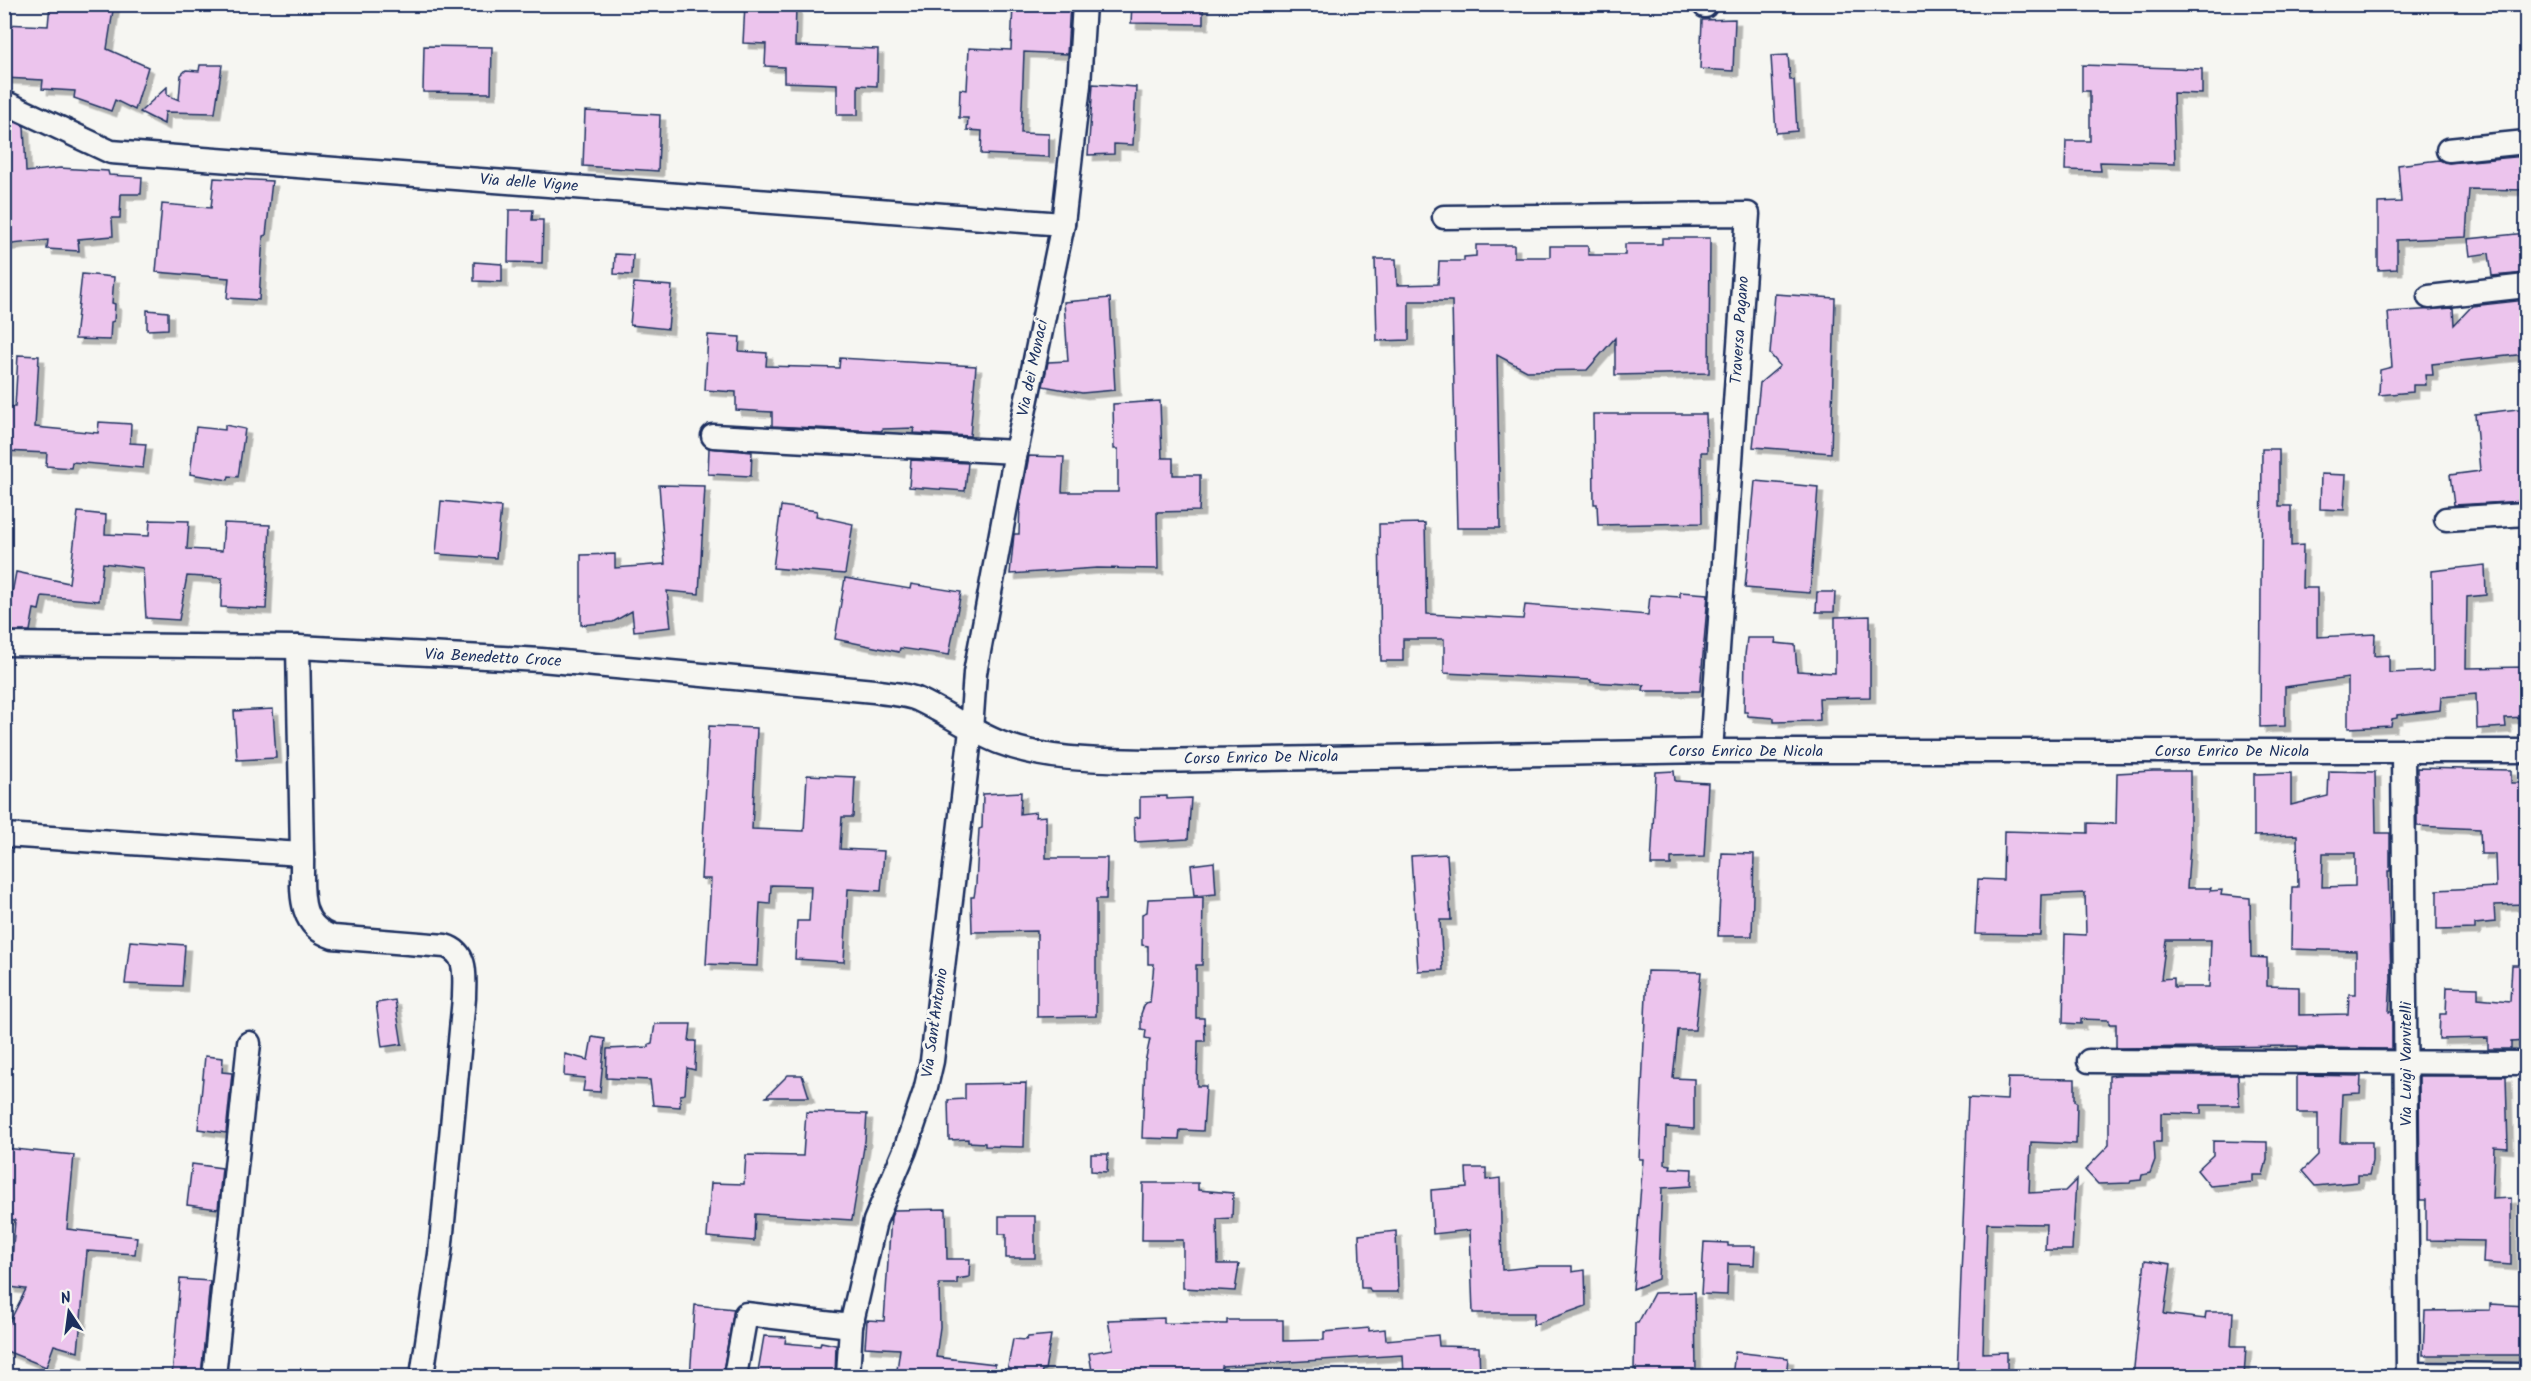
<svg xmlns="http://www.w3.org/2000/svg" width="2531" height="1381" font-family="Kalam,sans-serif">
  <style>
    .building { fill: #ecc4ed; stroke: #1b2f5e; stroke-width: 1.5; fill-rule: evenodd; filter: url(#shadow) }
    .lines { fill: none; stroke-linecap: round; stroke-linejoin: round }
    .minor-casing { stroke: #1b2f5e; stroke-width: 27 }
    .minor { stroke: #f6f6f2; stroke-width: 22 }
    .labels { text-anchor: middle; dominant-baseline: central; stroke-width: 6; stroke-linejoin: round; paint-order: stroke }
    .street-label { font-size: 16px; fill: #1b2f5e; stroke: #f6f6f2 }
  </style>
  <defs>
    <filter id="shadow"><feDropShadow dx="5.5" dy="5.5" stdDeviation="0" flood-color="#0004"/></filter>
  </defs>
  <rect width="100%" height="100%" fill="#f6f6f2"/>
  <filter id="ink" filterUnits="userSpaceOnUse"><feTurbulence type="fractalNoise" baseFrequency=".0167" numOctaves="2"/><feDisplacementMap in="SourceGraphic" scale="12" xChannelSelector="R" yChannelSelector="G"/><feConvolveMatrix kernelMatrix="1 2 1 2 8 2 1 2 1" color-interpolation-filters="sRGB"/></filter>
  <g filter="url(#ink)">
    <g class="building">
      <polygon points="50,4 114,4 107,49 148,67 135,110 115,100 111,111 74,98 75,91 42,89 43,80 4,78 4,24 48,26"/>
      <polygon points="745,4 796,5 795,46 878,49 877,86 858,85 858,115 837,115 837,84 784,82 784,67 765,66 766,44 743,43"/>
      <polygon points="1013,4 1070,4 1067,54 1024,52 1021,133 1049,134 1049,157 981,154 982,131 967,130 968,118 959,118 960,89 967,90 969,48 1011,50"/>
      <polygon points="1132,4 1203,4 1203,24 1131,23"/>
      <polygon points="1735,19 1733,71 1700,69 1702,20"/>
      <polygon points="424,46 492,47 491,93 423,92"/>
      <polygon points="1788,55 1790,80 1794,80 1797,131 1776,133 1771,56"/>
      <polygon points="200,65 222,65 215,113 165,112 164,124 140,112 167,87 167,95 179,100 181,75 186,70 199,71"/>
      <polygon points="2082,65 2202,69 2202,94 2173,93 2175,164 2100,162 2101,171 2065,170 2066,141 2090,141 2090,91 2082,91"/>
      <polygon points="1093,84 1136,87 1133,145 1114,144 1114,154 1088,155"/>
      <polygon points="585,111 660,115 658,171 583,166"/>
      <polygon points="4,117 24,126 26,172 60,168 108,171 109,175 142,177 141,194 121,194 120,218 112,218 113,236 78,239 79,251 47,249 48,240 4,245"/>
      <polygon points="2526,156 2526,190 2469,189 2466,237 2397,240 2397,269 2378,270 2378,203 2401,202 2398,165 2439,160 2449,163"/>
      <polygon points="214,178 272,181 266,235 263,236 259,300 227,298 229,278 156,272 162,204 211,208"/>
      <polygon points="509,210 533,210 532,220 543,220 542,263 508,262"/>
      <polygon points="2526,233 2526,273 2492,276 2489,253 2470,256 2468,239"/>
      <polygon points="1662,238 1710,238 1709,373 1615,375 1615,338 1587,370 1527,371 1497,355 1500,528 1457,528 1452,301 1409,301 1409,340 1377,341 1375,259 1396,259 1397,285 1438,284 1439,261 1464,261 1464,257 1476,256 1476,245 1514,245 1514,257 1550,257 1550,246 1588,246 1588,255 1625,255 1625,244 1662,244"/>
      <polygon points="615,254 633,255 632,275 614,274"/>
      <polygon points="474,262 502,264 502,282 474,281"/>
      <polygon points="82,274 114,277 112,303 115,304 114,321 111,322 110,340 75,339"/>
      <polygon points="634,283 672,286 668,329 630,325"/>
      <polygon points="1775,294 1835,298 1831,453 1753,447 1760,383 1780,366 1770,354"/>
      <polygon points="1110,298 1115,390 1082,393 1043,386 1048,362 1068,361 1064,302"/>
      <polygon points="2526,300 2526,354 2432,364 2433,375 2425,375 2426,385 2413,385 2413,392 2379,395 2380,370 2392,367 2388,312 2453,308 2454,325 2472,306"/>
      <polygon points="147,310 168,312 168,329 147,330"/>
      <polygon points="708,335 740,337 739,351 767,353 766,366 839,368 840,358 976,366 970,436 913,433 914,428 883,429 881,431 772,426 772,412 736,410 736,392 705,390"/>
      <polygon points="18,355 39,356 35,427 98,433 99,422 131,424 130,443 146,444 143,468 72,462 71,468 46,466 47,453 4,451 4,407 15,407"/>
      <polygon points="1160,401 1162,458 1173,458 1173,475 1200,475 1200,492 1199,511 1157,512 1158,569 1097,568 1010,574 1014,534 1019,534 1020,503 1029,456 1064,457 1062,492 1118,492 1118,449 1114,449 1113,404"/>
      <polygon points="2526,408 2526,501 2454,505 2450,475 2480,471 2475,414"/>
      <polygon points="1593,414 1706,414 1707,452 1701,452 1702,523 1598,525 1597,504 1594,504"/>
      <polygon points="225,425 245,429 238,477 229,476 228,480 190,474 196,427 225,430"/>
      <polygon points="709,448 752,452 751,476 708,474"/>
      <polygon points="2262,449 2279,449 2279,506 2291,506 2291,546 2303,545 2302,588 2317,588 2317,637 2375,634 2374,656 2389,655 2389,673 2433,671 2432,571 2485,565 2486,595 2467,597 2466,668 2526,667 2526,717 2505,718 2506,727 2477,729 2476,694 2441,697 2440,710 2397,715 2397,718 2392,719 2391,726 2348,728 2348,678 2285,687 2285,726 2260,727"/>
      <polygon points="911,460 968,463 965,491 909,487"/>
      <polygon points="2321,474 2346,475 2344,510 2320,509"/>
      <polygon points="1755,481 1818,487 1810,593 1745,588"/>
      <polygon points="659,485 705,486 699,594 667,591 671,627 634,631 632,611 613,622 581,625 581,555 615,554 615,568 665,564"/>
      <polygon points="441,501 501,507 496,558 436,554"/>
      <polygon points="781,506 817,511 816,516 853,524 845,574 773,568"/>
      <polygon points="78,512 106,515 105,534 149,536 150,520 189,521 187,549 222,551 224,523 270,525 266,609 221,607 222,578 187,576 179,620 146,618 143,568 103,563 99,601 42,596 39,610 34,609 30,631 5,631 16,572 69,583"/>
      <polygon points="1425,523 1427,614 1523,619 1525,605 1648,615 1650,595 1680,597 1680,592 1708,594 1700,691 1643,691 1644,685 1591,682 1591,680 1444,673 1444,639 1403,639 1403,661 1381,661 1379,524"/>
      <polygon points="845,578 910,589 911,584 961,592 949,655 900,648 899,652 835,639"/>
      <polygon points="1817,592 1835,592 1834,612 1816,612"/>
      <polygon points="1870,616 1870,697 1819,698 1820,720 1812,721 1774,722 1774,718 1748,716 1747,712 1744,712 1745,655 1747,638 1776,638 1775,643 1795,645 1797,671 1835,673 1835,617"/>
      <polygon points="273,709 276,758 237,760 234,711"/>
      <polygon points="709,726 757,728 752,829 804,831 807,775 855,777 853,817 842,817 840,849 884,851 881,891 848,889 844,962 795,959 797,921 809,921 811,886 771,885 770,904 760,903 757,966 706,964 711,879 701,879"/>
      <polygon points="2417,768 2511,770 2511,783 2526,783 2526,904 2494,905 2495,922 2475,924 2475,929 2437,930 2437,890 2496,887 2495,854 2481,854 2480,829 2417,826"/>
      <polygon points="1674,771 1675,781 1708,783 1704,857 1671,858 1671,865 1651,865 1656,772"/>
      <path d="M2153,771H2190V846L2187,888H2211L2210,891L2222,890L2221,895L2250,898L2251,957L2267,958V986L2299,987V1015L2348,1014L2349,994H2356V951L2291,949L2292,887H2298L2297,835L2254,836V774L2291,773V805L2328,796L2329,771L2375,772L2376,833H2390V871H2388L2391,978L2389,1012H2392V1049L2298,1048V1046L2116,1048V1024H2109V1020L2081,1019V1024L2063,1023L2065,934L2086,935L2085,893L2041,895L2040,935L1975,934L1978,879L2003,880L2004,831L2088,833V823L2116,824L2117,773ZM2323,853H2355V886L2322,887ZM2166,940H2211L2209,987H2174V978L2161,979Z"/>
      <polygon points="1021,792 1020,814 1036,812 1035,817 1046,816 1046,858 1107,858 1106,899 1096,899 1096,1016 1037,1017 1037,931 972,932 971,897 974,897 976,884 979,829 982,828 983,794"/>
      <polygon points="1167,796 1167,799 1191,798 1188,839 1135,842 1134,818 1140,817 1140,797"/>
      <polygon points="1722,853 1754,854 1752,936 1718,936"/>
      <polygon points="1447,854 1451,920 1440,920 1443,970 1418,971 1411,856"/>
      <polygon points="1214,862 1216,894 1194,896 1191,865"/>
      <polygon points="1203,897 1202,965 1196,965 1196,1018 1204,1018 1205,1041 1198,1041 1197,1086 1206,1086 1203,1131 1180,1130 1179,1139 1142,1138 1145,1062 1150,1039 1145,1038 1146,1030 1141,1029 1141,1014 1145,1003 1150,1002 1154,964 1148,964 1148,946 1142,945 1142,914 1147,912 1148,899"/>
      <polygon points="130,941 185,945 182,986 125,984"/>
      <polygon points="2512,965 2526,965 2526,1041 2511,1042 2511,1049 2488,1049 2488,1038 2439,1039 2440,1014 2446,1014 2447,987 2478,988 2478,998 2510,1001"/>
      <polygon points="1647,971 1701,972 1695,1030 1678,1030 1673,1078 1694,1079 1694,1129 1666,1127 1665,1164 1671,1165 1670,1168 1692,1169 1691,1186 1662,1188 1658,1279 1633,1289 1643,1159 1639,1159"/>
      <polygon points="395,1000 402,1044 382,1047 376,1003"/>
      <polygon points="655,1024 691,1024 689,1041 696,1041 695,1070 687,1068 685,1094 680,1095 680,1107 653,1105 650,1080 606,1078 607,1049 649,1047 649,1044 652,1043"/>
      <polygon points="592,1037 605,1039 600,1092 583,1091 585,1078 564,1076 565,1054 588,1060"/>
      <polygon points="205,1056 223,1058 222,1072 232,1073 226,1133 198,1129"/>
      <polygon points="788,1075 802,1075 809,1097 766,1097"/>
      <polygon points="2117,1075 2238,1075 2239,1105 2201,1105 2201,1114 2161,1113 2161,1142 2154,1142 2155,1160 2150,1173 2142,1175 2141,1180 2131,1181 2130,1183 2098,1184 2085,1170 2109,1145 2109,1076"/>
      <polygon points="2297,1075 2361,1076 2360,1093 2342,1094 2340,1142 2372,1142 2372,1161 2369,1175 2358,1175 2358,1182 2315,1186 2302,1171 2318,1155 2318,1113 2297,1113"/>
      <polygon points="2419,1076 2506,1076 2508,1148 2494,1147 2492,1199 2511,1198 2511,1265 2483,1263 2484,1241 2426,1240 2426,1200 2420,1200"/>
      <polygon points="2008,1078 2075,1079 2075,1101 2077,1102 2076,1144 2031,1142 2029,1193 2065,1191 2076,1180 2072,1250 2045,1250 2046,1224 1987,1223 1983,1353 2007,1352 2007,1377 1957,1377 1968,1098 2007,1100"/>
      <polygon points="1026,1083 1024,1147 985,1146 985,1143 968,1142 968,1139 949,1140 948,1100 965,1099 965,1084"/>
      <polygon points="806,1112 867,1114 865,1141 852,1220 755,1214 754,1241 707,1237 711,1183 744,1184 746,1155 803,1156"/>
      <polygon points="2213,1141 2267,1142 2267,1160 2263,1175 2253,1175 2253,1182 2210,1186 2197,1170 2213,1155"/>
      <polygon points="4,1148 74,1155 67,1229 137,1237 135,1254 87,1251 78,1352 54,1345 46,1367 4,1350 4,1333 26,1289 10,1287 15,1220 4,1219"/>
      <polygon points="1091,1154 1108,1154 1107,1172 1091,1171"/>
      <polygon points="192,1164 222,1168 218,1209 187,1205"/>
      <polygon points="1466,1168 1486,1168 1486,1180 1500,1178 1502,1270 1539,1266 1572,1266 1572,1272 1585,1270 1586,1306 1533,1325 1534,1313 1473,1313 1470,1230 1433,1234 1431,1190 1467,1187"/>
      <polygon points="1143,1183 1198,1183 1198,1190 1233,1193 1232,1218 1217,1219 1218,1264 1239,1264 1235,1291 1183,1288 1183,1240 1142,1240"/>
      <polygon points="946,1209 947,1259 970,1259 969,1277 957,1279 957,1284 939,1284 940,1327 936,1357 995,1364 994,1377 896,1377 900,1349 865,1347 867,1320 884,1321 891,1217 894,1210"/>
      <polygon points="999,1216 1035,1216 1035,1258 1006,1258 1006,1234 999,1234"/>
      <polygon points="1396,1231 1398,1292 1371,1292 1369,1288 1361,1288 1359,1235"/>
      <polygon points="1704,1242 1728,1243 1728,1246 1755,1246 1754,1265 1728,1264 1727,1295 1701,1294"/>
      <polygon points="2145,1260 2171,1264 2164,1314 2205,1319 2206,1312 2233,1312 2231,1346 2246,1346 2244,1377 2133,1377"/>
      <polygon points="180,1279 210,1281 201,1377 172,1377"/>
      <polygon points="1695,1292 1696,1377 1636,1377 1636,1368 1634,1369 1635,1323 1638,1323 1654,1293"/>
      <polygon points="2490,1304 2526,1306 2526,1355 2423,1355 2425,1311 2490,1310"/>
      <polygon points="695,1305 734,1309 722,1377 690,1377"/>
      <polygon points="1164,1318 1164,1323 1227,1324 1227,1320 1283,1320 1283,1341 1324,1340 1324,1332 1369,1328 1369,1331 1385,1329 1386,1340 1438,1335 1439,1346 1479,1347 1480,1377 1404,1377 1403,1355 1222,1366 1221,1377 1093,1377 1089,1353 1113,1349 1108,1320"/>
      <polygon points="1051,1335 1045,1370 1042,1370 1041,1377 1006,1377 1013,1339 1026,1340 1028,1337"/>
      <polygon points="764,1336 786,1337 785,1343 820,1346 821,1342 836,1345 835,1377 757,1377"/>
      <polygon points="1735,1352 1788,1358 1786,1377 1732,1377"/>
    </g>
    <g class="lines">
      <defs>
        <g id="minor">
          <polyline points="1705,6 1705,4"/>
          <polyline points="4,102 111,152 1063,224"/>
          <polyline points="2448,150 2526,142"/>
          <polyline points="1444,217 1748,214 1711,751"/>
          <polyline points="2429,297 2526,286"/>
          <polyline points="713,436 1016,452"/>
          <polyline points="2446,519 2526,514"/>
          <path d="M4,644L298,647L541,660L874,691C888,694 907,694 919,700C947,713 972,732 1001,743C1048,761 1102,760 1151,761L1711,751H2526"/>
          <polyline points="298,647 302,854"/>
          <polyline points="2403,751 2408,1376"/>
          <path d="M4,835L302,854C303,886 295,925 333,937L445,946C469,953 464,978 464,998L440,1254L422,1376"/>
          <polyline points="2089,1061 2526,1063"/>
          <polyline points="2408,1374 2526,1375"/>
          <polyline points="214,1376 249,1043"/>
          <polyline points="735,1376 746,1314 851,1326"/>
          <polyline points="848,1376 851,1326 875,1221 905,1150 925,1091 932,1061 971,730 975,673 1016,452 1063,224 1079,85 1084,4"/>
        </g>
      </defs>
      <use href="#minor" class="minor-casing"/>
      <use href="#minor" class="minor"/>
    </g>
  </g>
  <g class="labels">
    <g class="street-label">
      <text transform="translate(529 183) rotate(4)">Via delle Vigne</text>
      <text transform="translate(1740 330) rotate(-86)">Traversa Pagano</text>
      <text transform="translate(1033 368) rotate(-78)">Via dei Monaci</text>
      <text transform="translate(493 658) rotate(3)">Via Benedetto Croce</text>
      <text x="1746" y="751">Corso Enrico De Nicola</text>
      <text x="2232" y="751">Corso Enrico De Nicola</text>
      <text transform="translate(1261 758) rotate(-1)">Corso Enrico De Nicola</text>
      <text transform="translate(935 1023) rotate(-82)">Via Sant'Antonio</text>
      <text transform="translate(2406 1064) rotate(-90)">Via Luigi Vanvitelli</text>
    </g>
  </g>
  <rect width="2531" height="1381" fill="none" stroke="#f6f6f2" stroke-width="24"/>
  <rect x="12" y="12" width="2507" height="1357" fill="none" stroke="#1b2f5e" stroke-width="2" filter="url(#ink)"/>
  <g transform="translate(69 1312) rotate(347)" stroke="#f6f6f2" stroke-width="4.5" paint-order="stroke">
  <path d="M0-4.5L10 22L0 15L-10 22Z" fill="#1b2f5e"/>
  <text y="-9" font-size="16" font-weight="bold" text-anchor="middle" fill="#1b2f5e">N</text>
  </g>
</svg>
